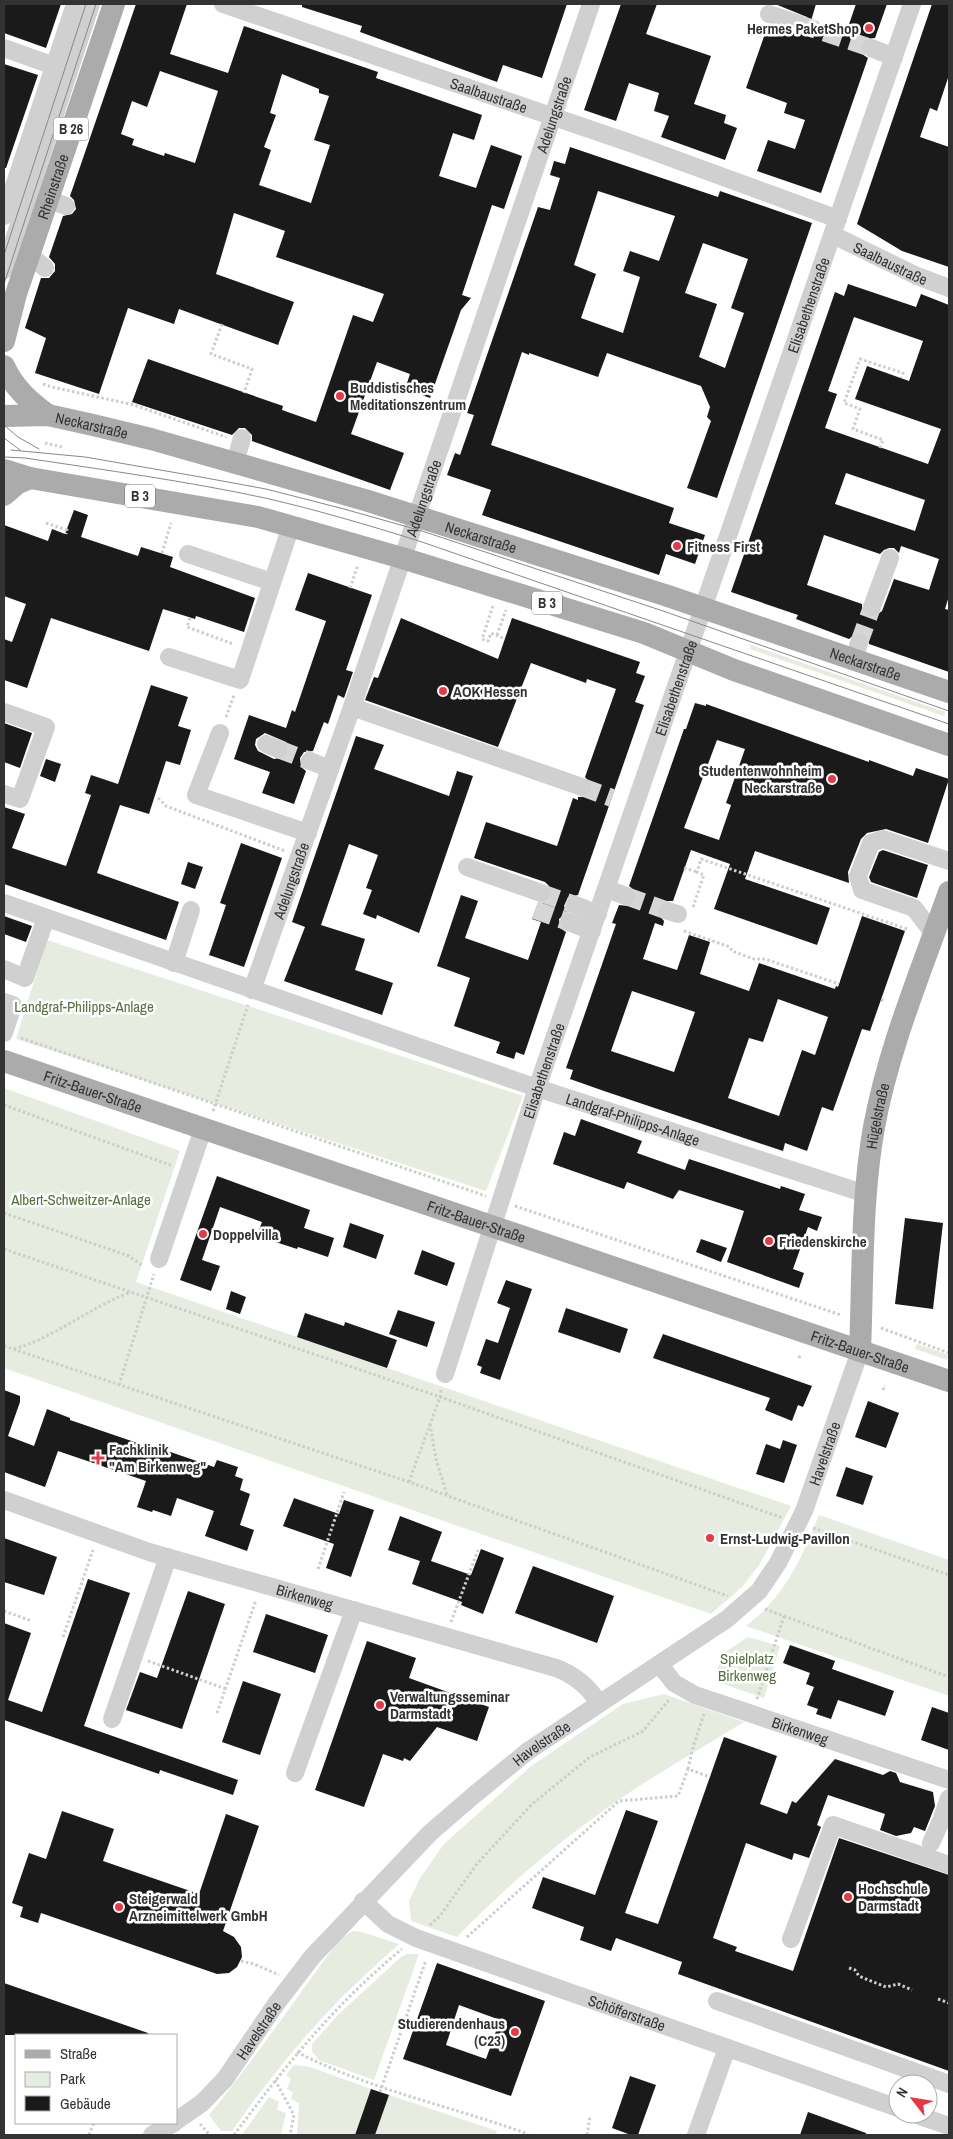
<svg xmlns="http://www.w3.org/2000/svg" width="953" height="2139" font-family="'Archivo Narrow',sans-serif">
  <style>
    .green { fill: #e6ecdf }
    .building { fill: #1a1a1a; fill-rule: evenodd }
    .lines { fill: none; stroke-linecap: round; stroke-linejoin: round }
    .minor-tunnel { stroke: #d6d6d6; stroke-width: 18; stroke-dasharray: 18 9; stroke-linecap: butt }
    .path { stroke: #cdcdcd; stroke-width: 3; stroke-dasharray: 2.5 2.5; stroke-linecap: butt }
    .minor { stroke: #d0d0d0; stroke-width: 18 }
    .major { stroke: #ababab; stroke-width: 22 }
    .tram { stroke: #888; stroke-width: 1 }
    .poi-dot { fill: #e63946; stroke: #fff; stroke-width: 2 }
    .labels { text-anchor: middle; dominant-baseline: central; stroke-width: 5; stroke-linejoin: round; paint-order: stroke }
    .shield { fill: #fff; stroke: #707070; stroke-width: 1 }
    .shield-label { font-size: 14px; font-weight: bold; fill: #333 }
    .poi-label { font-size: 15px; font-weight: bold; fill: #333; stroke: #fff; text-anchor: start }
    .street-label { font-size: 15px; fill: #333; stroke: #fff }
    .park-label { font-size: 15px; fill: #56703f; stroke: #fff }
  </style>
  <rect width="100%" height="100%" fill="#fff"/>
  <g class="green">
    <polygon points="751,645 945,712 944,716 750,649"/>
    <polygon points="47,940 523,1096 486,1191 16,1039"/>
    <polygon points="4,1088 180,1151 136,1282 791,1506 760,1564 742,1587 711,1614 4,1368"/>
    <polygon points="917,1344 948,1355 947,1360 915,1349"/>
    <path d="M819,1515L949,1560V1696L746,1626C785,1596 801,1560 819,1515Z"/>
    <polygon points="748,1637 780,1646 764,1698 723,1684 716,1674 722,1654"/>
    <path d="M664,1694L744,1722C711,1742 677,1762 644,1783C576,1827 513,1879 457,1937L411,1921L409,1901L419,1880L444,1844L530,1767L623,1704Z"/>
    <path d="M353,1931L362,1932L399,1944C379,1962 359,1980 340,1999C300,2040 265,2084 232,2131H221L209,2115C255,2058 296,1999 339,1940Z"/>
    <polygon points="407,1954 419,1954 374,2080 319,2060 312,2051 312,2044 339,2014 401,1957"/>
    <polygon points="294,2065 310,2067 371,2089 355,2135 297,2135 299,2103 291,2099 293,2092 287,2089 291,2079 286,2075"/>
    <polygon points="389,2095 497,2131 495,2135 375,2135"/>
    <polygon points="269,2097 279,2102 277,2110 286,2113 281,2135 242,2135"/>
  </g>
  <g class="building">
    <polygon points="4,4 61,4 46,48 4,33"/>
    <path d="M136,4H187L170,54L228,73L244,26L378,72L376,78L482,115L474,140L453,133L439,176L476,188L491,145L522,156L504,209L492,205L462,295L471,298L461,310L430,398L405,389L410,374L377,362L351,434L404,453L390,490L252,441V435L245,428H239L232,435L132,402L148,359L283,406L282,410L316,422L353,315L373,322L384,294L276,257L285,231L234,213L216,274L294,302L278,345L179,309L174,324L128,308L99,394L35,373L46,338L25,328L41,278H49L55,271V264L49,257L63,216L72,214L76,209L74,200L70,196ZM160,71L218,91L195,163L165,153L164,156L132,145L134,139L121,134L132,101L147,107ZM282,74L319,89V93L329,96L314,140L330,145L311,203L259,185L271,150L264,147L276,115L270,113Z"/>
    <polygon points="302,4 567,4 542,78 503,65 497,82 360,32 362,26 302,7"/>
    <polygon points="621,4 657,4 646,34 711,56 694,104 726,115 724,123 737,128 725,160 661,137 669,116 654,111 659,93 629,83 616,121 584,110"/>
    <polygon points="775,4 816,4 811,21 846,33 856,4 887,4 875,38 865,39 861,45 862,54 868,58 821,193 757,171 768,140 795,149 805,120 784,113 787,103 746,88 768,25 796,34 806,32 809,28 809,22 807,17"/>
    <polygon points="932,4 949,4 949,75 937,111 930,108 920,137 949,147 949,267 902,251 857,224"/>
    <polygon points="4,64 38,75 6,168 4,168"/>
    <path d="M570,147L718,197L720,191L812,223L717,498L687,488L711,421L707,417L710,407L701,386L607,353L598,377L529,353V355L522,352L491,445L674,508L669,523L705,535L695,564L666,554L659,575L482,515L491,490L447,475L455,453L460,455L474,415L467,413L538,207L550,210L560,178L550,175L554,161L565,164ZM598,191L675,216L659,261L630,251L623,271L640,277L623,333L581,318L596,274L574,265ZM703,243L748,259L731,308L744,313L725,368L699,357L717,304L685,293Z"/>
    <path d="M848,284L916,307L921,294L949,305V596L945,609L949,610V672L869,644L867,636L862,633H856L849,639L796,619L798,615L731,592L835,292L844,296ZM854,317L923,341L909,381L867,366L855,399L941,429L928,464L825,428L837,394L828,391ZM846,473L925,500L915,531L835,504ZM824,535L880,554L884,550L889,548H894L899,553L901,546L939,559L929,590L894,579L882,611L874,617H868L862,609V604L807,585Z"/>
    <polygon points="74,510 88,515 81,537 138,556 141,547 173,557 170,567 255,598 244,632 196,616 195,619 163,609 149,651 51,618 27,688 4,680 4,639 12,642 26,604 4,596 4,525 48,541 52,529 65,534"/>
    <path d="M308,573L372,595L346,670L353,672L344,698L338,695L328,724L324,722L313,751L304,752L300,758L301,767L306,771L294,804L262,793L270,772L234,759L249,715L286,728L292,710L295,712L326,621L295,610ZM265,733L286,742L289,748L285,757L274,759L258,751L255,745L256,739Z"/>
    <polygon points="401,618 498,659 512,618 640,662 636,673 645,676 635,702 644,705 578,895 568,897 564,906 567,912 559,919 560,928 566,932 524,1055 516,1052 514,1059 496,1053 500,1042 454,1026 470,978 437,966 461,895 478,901 465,938 528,960 541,922 532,919 538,903 543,903 551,897 549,886 545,882 474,858 486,822 557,846 573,798 578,800 578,797 584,797 592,791 592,785 585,777 616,689 587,679 586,683 531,663 498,747 365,700 374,677 378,678"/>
    <polygon points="151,685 188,697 178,726 191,730 180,765 166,761 149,814 120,805 97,873 179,902 166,940 4,884 4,807 25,814 12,848 66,866 91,795 85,793 91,775 118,784"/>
    <path d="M695,703L706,706V704L869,762V760L913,776L916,768L949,779L928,843L886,829L867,833L861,839L848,872L849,883L755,851L745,879L830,908L817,945L714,909L730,864L691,850L673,901H665L658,908V914L664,921L663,926L655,923L643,959L677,970L689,935L710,942L700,974L749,991L759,963L835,989L836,986L838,987L862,916L905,931L870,1031L862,1029L833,1111L822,1107L807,1151L785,1143L783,1151L604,1091L570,1079L573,1070L566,1068L616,924L612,923L619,905L628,906L636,899L634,890L629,886L684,729H686ZM717,740L745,749L726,803L731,805L719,840L684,828ZM632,991L695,1012L674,1072L611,1051ZM778,999L828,1017L815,1055L802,1050L779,1116L728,1098L749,1038L763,1042Z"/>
    <polygon points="4,723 32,733 20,768 4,762"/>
    <polygon points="356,736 384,745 374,769 449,796 457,771 473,776 419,933 377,915 376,919 363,914 372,890 366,888 378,855 349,844 321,925 365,939 355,970 393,983 382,1015 284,981 305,927 292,922"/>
    <polygon points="46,759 61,764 55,782 40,776"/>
    <polygon points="241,843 282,858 244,967 209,955 226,905 220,903"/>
    <polygon points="883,850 928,865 917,898 871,882 869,877 879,852"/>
    <polygon points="188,862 203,867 195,889 181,884"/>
    <polygon points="4,916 32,926 26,942 4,934"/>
    <polygon points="581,1119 642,1141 637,1153 685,1170 689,1159 780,1189 781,1186 805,1194 799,1210 822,1217 817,1231 808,1227 793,1269 804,1273 799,1288 727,1262 744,1211 679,1190 673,1199 627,1182 624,1189 553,1164 564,1132 575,1136"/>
    <polygon points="217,1176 310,1210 304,1228 334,1238 328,1257 298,1247 297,1249 257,1236 262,1222 220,1207 202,1260 220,1266 211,1291 180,1280"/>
    <polygon points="905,1218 943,1223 933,1309 895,1304"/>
    <polygon points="350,1223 384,1235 376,1259 343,1247"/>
    <polygon points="701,1239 727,1248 721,1262 696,1252"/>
    <polygon points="422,1250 455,1263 447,1286 414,1274"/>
    <polygon points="506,1280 532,1289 500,1380 480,1373 482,1367 477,1365 486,1339 498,1343 510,1308 497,1303"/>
    <polygon points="231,1291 246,1297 240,1314 226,1309"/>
    <polygon points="566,1308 628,1329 620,1353 558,1332"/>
    <polygon points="398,1310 435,1322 427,1347 389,1334"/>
    <polygon points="305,1313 344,1326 345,1322 397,1340 387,1368 297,1337"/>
    <polygon points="663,1334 812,1386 803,1407 798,1405 792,1421 765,1410 770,1398 653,1358"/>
    <polygon points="4,1390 20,1396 20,1402 8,1436 34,1446 47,1409 70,1418 70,1420 155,1449 156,1447 214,1467 217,1460 238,1467 235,1476 243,1479 240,1490 250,1494 240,1525 254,1530 247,1551 205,1536 214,1511 177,1498 171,1516 153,1510 152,1512 137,1507 146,1481 58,1451 45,1487 4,1472"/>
    <polygon points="868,1401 899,1413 886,1448 855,1437"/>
    <polygon points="783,1440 797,1445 784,1483 756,1474 766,1444 780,1449"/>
    <polygon points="846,1467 873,1476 863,1505 836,1496"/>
    <polygon points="294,1498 339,1514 344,1500 374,1510 351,1577 326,1568 334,1544 283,1526"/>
    <polygon points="400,1516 442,1532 431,1561 471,1575 481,1549 504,1558 483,1614 461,1605 462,1602 412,1584 420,1561 388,1550"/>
    <polygon points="4,1538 57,1557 44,1595 4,1582"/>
    <polygon points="533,1566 614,1596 597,1643 515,1613"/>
    <polygon points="88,1579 130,1593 84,1726 238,1780 233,1795 160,1770 159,1774 4,1720 4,1623 31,1633 8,1700 42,1712"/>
    <polygon points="188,1591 225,1604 182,1729 126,1710 140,1672 157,1678"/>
    <polygon points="266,1614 328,1635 315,1673 253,1652"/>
    <polygon points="367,1641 416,1658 409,1678 489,1707 477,1741 437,1727 410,1761 404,1758 403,1761 383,1754 364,1807 315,1790"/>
    <polygon points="790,1645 835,1661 832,1669 894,1691 885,1716 838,1700 831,1719 816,1714 818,1709 807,1705 814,1687 806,1684 810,1673 783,1663"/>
    <polygon points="243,1681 281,1694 260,1755 222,1742"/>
    <polygon points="932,1707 949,1713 949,1750 921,1740"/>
    <polygon points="724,1737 777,1756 760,1804 787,1814 792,1801 796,1803 835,1759 883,1775 890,1771 896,1773 900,1782 933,1792 935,1806 925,1831 914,1827 911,1833 896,1836 880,1830 885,1814 828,1795 817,1825 821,1827 809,1858 794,1853 792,1860 746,1843 713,1938 737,1947 735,1951 793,1971 839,1838 949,1875 949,2071 678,1974 682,1962 616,1938 611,1951 580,1940 584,1927 532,1908 543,1877 595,1895 626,1810 658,1821 625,1913 658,1924"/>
    <polygon points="62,1811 114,1829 103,1861 199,1894 226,1814 259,1826 223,1931 234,1937 241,1947 242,1957 237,1967 229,1973 217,1974 41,1913 38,1923 20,1917 23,1907 12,1903 29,1853 46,1859"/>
    <path d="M437,1963L545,2001L511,2096L403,2059ZM459,2005L500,2020L486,2059L446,2045Z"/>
    <polygon points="4,1983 148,2033 148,2035 4,2035"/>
    <polygon points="630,2076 656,2085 638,2135 631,2135 612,2128"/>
    <polygon points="371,2089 389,2095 375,2135 355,2135"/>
    <polygon points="808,2112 866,2133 866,2135 800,2135"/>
  </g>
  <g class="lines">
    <g class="minor-tunnel">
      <polyline points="799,24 871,48"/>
      <polyline points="859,643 872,607"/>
      <polyline points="278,749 310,761"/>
      <polyline points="582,787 612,798"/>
      <polyline points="541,893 575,905"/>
      <polyline points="626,896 668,911"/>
      <polyline points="535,910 569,922"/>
    </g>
    <g class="path">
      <polyline points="222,324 211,354 252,369 244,393"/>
      <polyline points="43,384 52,387 134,405 226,437"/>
      <polyline points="45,443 62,447"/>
      <polyline points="880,448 883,440 853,429 860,409 844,403 860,359 903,373 901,378"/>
      <polyline points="46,523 67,530 66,534"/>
      <polyline points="162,553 171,523"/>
      <polyline points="350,588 358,565"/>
      <polyline points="493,606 482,639 488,641 491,633 505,639"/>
      <polyline points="190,618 187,627 233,644"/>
      <polyline points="497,635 506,610"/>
      <polyline points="226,717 234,695"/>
      <polyline points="158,798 166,806 285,851"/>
      <polyline points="684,868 697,872"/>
      <polyline points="693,907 704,875 697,872 701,859 907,929"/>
      <polyline points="684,931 730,947 732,951 754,959 765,959 839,984"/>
      <polyline points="881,1000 886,1001"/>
      <polyline points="21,1038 486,1196"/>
      <polyline points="4,1105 173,1166"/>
      <polyline points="213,1111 248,1005"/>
      <polyline points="515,1206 841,1315"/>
      <polyline points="4,1213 129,1256 143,1266"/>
      <polyline points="4,1249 440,1397 783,1518"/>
      <polyline points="881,1328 949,1353"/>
      <polyline points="4,1346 409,1482 728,1596"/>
      <path d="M14,1349C56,1337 90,1307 131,1292"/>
      <polyline points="799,1358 800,1355"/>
      <polyline points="119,1385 154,1274"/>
      <polyline points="883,1390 885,1385"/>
      <polyline points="430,1424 436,1459 447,1495"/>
      <polyline points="409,1482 440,1397 441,1390"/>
      <polyline points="813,1528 949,1575"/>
      <polyline points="318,1569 344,1492"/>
      <polyline points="765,1609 949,1677"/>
      <polyline points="4,1611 32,1621"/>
      <polyline points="451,1622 478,1550"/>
      <polyline points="63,1637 93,1550"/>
      <polyline points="148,1661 226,1689"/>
      <polyline points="757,1699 784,1616"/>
      <polyline points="217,1713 256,1600"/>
      <polyline points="688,1769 693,1747 704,1714"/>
      <polyline points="430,1925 440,1916 476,1865 531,1805 590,1757 643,1731 669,1700"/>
      <polyline points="467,1937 619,1801 678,1796 688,1769 710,1777"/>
      <polyline points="241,1961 254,1964 279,1975"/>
      <polyline points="849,1968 855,1970 859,1976 866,1979 886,1987 898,1984 912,1990"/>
      <polyline points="938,1999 949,2003"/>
      <path d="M297,2052C370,2090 451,2106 528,2134"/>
      <polyline points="275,2080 294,2115 290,2135"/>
      <polyline points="380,2092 426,1960"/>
      <polyline points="200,2124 210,2135"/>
      <polyline points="89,2135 94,2123"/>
      <path d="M234,2135C285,2066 335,2004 402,1949"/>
      <polyline points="587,2135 590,2116"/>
    </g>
    <g class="minor">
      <path id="s1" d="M223,4L633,144L838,219"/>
      <polyline points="769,14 799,24"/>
      <polyline points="4,48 54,66"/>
      <polyline points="871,48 894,57"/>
      <polyline points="47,199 66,206"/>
      <polyline points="4,216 75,4"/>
      <path id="s2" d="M833,235L917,276L949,288"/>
      <polyline points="29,254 45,268"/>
      <polyline points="4,270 91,4"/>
      <polyline points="235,463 242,438"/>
      <polyline points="188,554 272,582"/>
      <polyline points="872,607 890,558"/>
      <polyline points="169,657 240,680 291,526"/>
      <polyline points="854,661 859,643"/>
      <polyline points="352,707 582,787"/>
      <polyline points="4,712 46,727 20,799 4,794"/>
      <polyline points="220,733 196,795 308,833"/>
      <polyline points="266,744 278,749"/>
      <polyline points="310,761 330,769"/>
      <polyline points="467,867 541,893"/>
      <polyline points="607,889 626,896"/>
      <path id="s3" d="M4,903L537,1088L866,1194"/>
      <polyline points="575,905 598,914"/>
      <polyline points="668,911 678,914"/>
      <polyline points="569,922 592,931"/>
      <polyline points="934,934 914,908 862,890 858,876 871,843 883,839 949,861"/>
      <polyline points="174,963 191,910"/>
      <polyline points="4,969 25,978 46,918"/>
      <path id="s4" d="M252,990L352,707L591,4"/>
      <polyline points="4,1002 13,1005 4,1033"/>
      <polyline points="159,1259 203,1129"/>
      <path id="s5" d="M445,1374L537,1088L912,4"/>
      <path id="s6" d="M4,1500L149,1552L556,1668C575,1675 588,1686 599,1703"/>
      <path id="s7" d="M660,1665L674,1683L695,1695L949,1780"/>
      <polyline points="112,1719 168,1557"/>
      <polyline points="295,1773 354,1610"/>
      <polyline points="931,1843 941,1821 949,1798"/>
      <path id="s8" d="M363,1901L388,1924L416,1938L898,2108"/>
      <polyline points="791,1939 833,1825 949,1865"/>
      <polyline points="717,2001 949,2084"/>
      <polyline points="914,2114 949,2126"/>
      <path id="s9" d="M176,2121L202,2103L225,2079L276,2004L312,1957L430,1833L474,1795L528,1751L727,1619L759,1591L778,1563L804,1511L860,1351"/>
      <polyline points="152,2135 174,2123"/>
      <polyline points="696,2135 727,2048"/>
    </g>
    <g class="major">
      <path id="s10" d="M4,341L16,294L114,4"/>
      <path d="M4,366C14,388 29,401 48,415"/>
      <path id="s11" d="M4,416L48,415L93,425L151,439L365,500L668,596L949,692"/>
      <polyline points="4,470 30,478 258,517 402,558 644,633 734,670 949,745"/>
      <polyline points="4,495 18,483 30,478"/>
      <path id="s12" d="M4,1061L949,1381"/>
      <path id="s13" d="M860,1351C863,1277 861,1200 874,1127C889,1046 922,969 949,892"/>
    </g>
    <g class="tram">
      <polyline points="4,255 86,4"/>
      <polyline points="4,284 96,4"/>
      <polyline points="4,425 18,437 39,449"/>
      <polyline points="4,438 20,450"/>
      <polyline points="11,450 85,457 195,476 266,489 344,509 422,531 663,611 949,711"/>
      <path d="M4,457L25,458C105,470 186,481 265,498C317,510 368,525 419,541L949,724"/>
    </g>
  </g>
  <g class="poi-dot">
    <circle cx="869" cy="28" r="5"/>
    <circle cx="340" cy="396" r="5"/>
    <circle cx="677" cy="546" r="5"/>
    <circle cx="443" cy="691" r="5"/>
    <circle cx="832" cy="779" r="5"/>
    <circle cx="203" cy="1234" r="5"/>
    <circle cx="769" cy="1241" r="5"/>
    <path d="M95.5 1450.5h5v5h5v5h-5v5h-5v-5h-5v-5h5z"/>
    <circle cx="710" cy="1538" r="5"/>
    <circle cx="380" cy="1705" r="5"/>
    <circle cx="848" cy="1897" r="5"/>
    <circle cx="119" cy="1907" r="5"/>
    <circle cx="515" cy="2032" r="5"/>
  </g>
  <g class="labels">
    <g class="shield">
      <rect x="53.5" y="117.5" width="35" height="23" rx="4"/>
      <rect x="125" y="484.5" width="30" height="23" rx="4"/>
      <rect x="532" y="591.5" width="30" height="23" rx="4"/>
    </g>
    <g class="shield-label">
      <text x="71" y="129">B 26</text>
      <text x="140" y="496">B 3</text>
      <text x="547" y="603">B 3</text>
    </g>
    <g class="poi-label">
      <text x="859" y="28" text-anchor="end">Hermes PaketShop</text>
      <text x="350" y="387">Buddistisches<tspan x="350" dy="17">Meditationszentrum</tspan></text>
      <text x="687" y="546">Fitness First</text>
      <text x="453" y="691">AOK Hessen</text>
      <text x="822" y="770" text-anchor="end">Studentenwohnheim<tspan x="822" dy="17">Neckarstraße</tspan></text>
      <text x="213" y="1234">Doppelvilla</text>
      <text x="779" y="1241">Friedenskirche</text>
      <text x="109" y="1449">Fachklinik<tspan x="109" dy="17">"Am Birkenweg"</tspan></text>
      <text x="720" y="1538">Ernst-Ludwig-Pavillon</text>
      <text x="390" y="1696">Verwaltungsseminar<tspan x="390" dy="17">Darmstadt</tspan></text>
      <text x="858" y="1888">Hochschule<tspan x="858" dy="17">Darmstadt</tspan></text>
      <text x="129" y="1898">Steigerwald<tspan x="129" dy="17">Arzneimittelwerk GmbH</tspan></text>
      <text x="505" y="2023" text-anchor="end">Studierendenhaus<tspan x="505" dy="17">(C23)</tspan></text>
    </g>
    <g class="street-label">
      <text stroke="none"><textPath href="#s1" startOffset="281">Saalbaustraße</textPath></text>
      <text stroke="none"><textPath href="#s4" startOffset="926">Adelungstraße</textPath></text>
      <text stroke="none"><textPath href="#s10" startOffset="162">Rheinstraße</textPath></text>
      <text stroke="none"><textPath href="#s2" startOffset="64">Saalbaustraße</textPath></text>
      <text stroke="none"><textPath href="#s5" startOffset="1129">Elisabethenstraße</textPath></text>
      <text stroke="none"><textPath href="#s11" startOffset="89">Neckarstraße</textPath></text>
      <text stroke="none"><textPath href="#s4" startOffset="521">Adelungstraße</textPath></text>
      <text stroke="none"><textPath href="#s11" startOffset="494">Neckarstraße</textPath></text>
      <text stroke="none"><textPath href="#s11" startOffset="899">Neckarstraße</textPath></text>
      <text stroke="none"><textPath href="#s5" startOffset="724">Elisabethenstraße</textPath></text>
      <text stroke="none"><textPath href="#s4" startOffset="116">Adelungstraße</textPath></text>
      <text stroke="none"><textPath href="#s5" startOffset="319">Elisabethenstraße</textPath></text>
      <text stroke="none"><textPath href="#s12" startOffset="94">Fritz-Bauer-Straße</textPath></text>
      <text stroke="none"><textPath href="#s13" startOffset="236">Hügelstraße</textPath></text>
      <text stroke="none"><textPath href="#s3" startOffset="665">Landgraf-Philipps-Anlage</textPath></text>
      <text stroke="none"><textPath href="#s12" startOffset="499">Fritz-Bauer-Straße</textPath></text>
      <text stroke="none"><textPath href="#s12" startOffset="904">Fritz-Bauer-Straße</textPath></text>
      <text stroke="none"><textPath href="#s9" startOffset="948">Havelstraße</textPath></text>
      <text stroke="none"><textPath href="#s6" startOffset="316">Birkenweg</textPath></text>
      <text stroke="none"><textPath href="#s7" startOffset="158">Birkenweg</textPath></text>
      <text stroke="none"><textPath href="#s9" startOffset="529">Havelstraße</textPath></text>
      <text stroke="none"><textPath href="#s8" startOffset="289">Schöfferstraße</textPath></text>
      <text stroke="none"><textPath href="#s9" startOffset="124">Havelstraße</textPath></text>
    </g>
    <g class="park-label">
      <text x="84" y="1006">Landgraf-Philipps-Anlage</text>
      <text x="81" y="1199">Albert-Schweitzer-Anlage</text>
      <text x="747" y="1658">Spielplatz<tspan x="747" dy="17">Birkenweg</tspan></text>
    </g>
  </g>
  <rect width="953" height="2139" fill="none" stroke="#333333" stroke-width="10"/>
  <rect x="15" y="2034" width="162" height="90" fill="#ffffff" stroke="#adadad"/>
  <rect x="25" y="2050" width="25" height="8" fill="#ababab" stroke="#adadad"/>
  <text x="60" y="2059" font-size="15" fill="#333333">Straße</text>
  <rect x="25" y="2072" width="25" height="15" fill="#e6ecdf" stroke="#adadad"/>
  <text x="60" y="2084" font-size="15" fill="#333333">Park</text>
  <rect x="25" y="2096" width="25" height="15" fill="#1a1a1a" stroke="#adadad"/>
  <text x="60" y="2109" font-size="15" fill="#333333">Gebäude</text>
  <g transform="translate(913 2099) rotate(301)"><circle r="24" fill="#ffffff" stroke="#adadad"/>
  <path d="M0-4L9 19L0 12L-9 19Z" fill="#e63946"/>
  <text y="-8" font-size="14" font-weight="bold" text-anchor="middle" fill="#333333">N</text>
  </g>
</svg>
